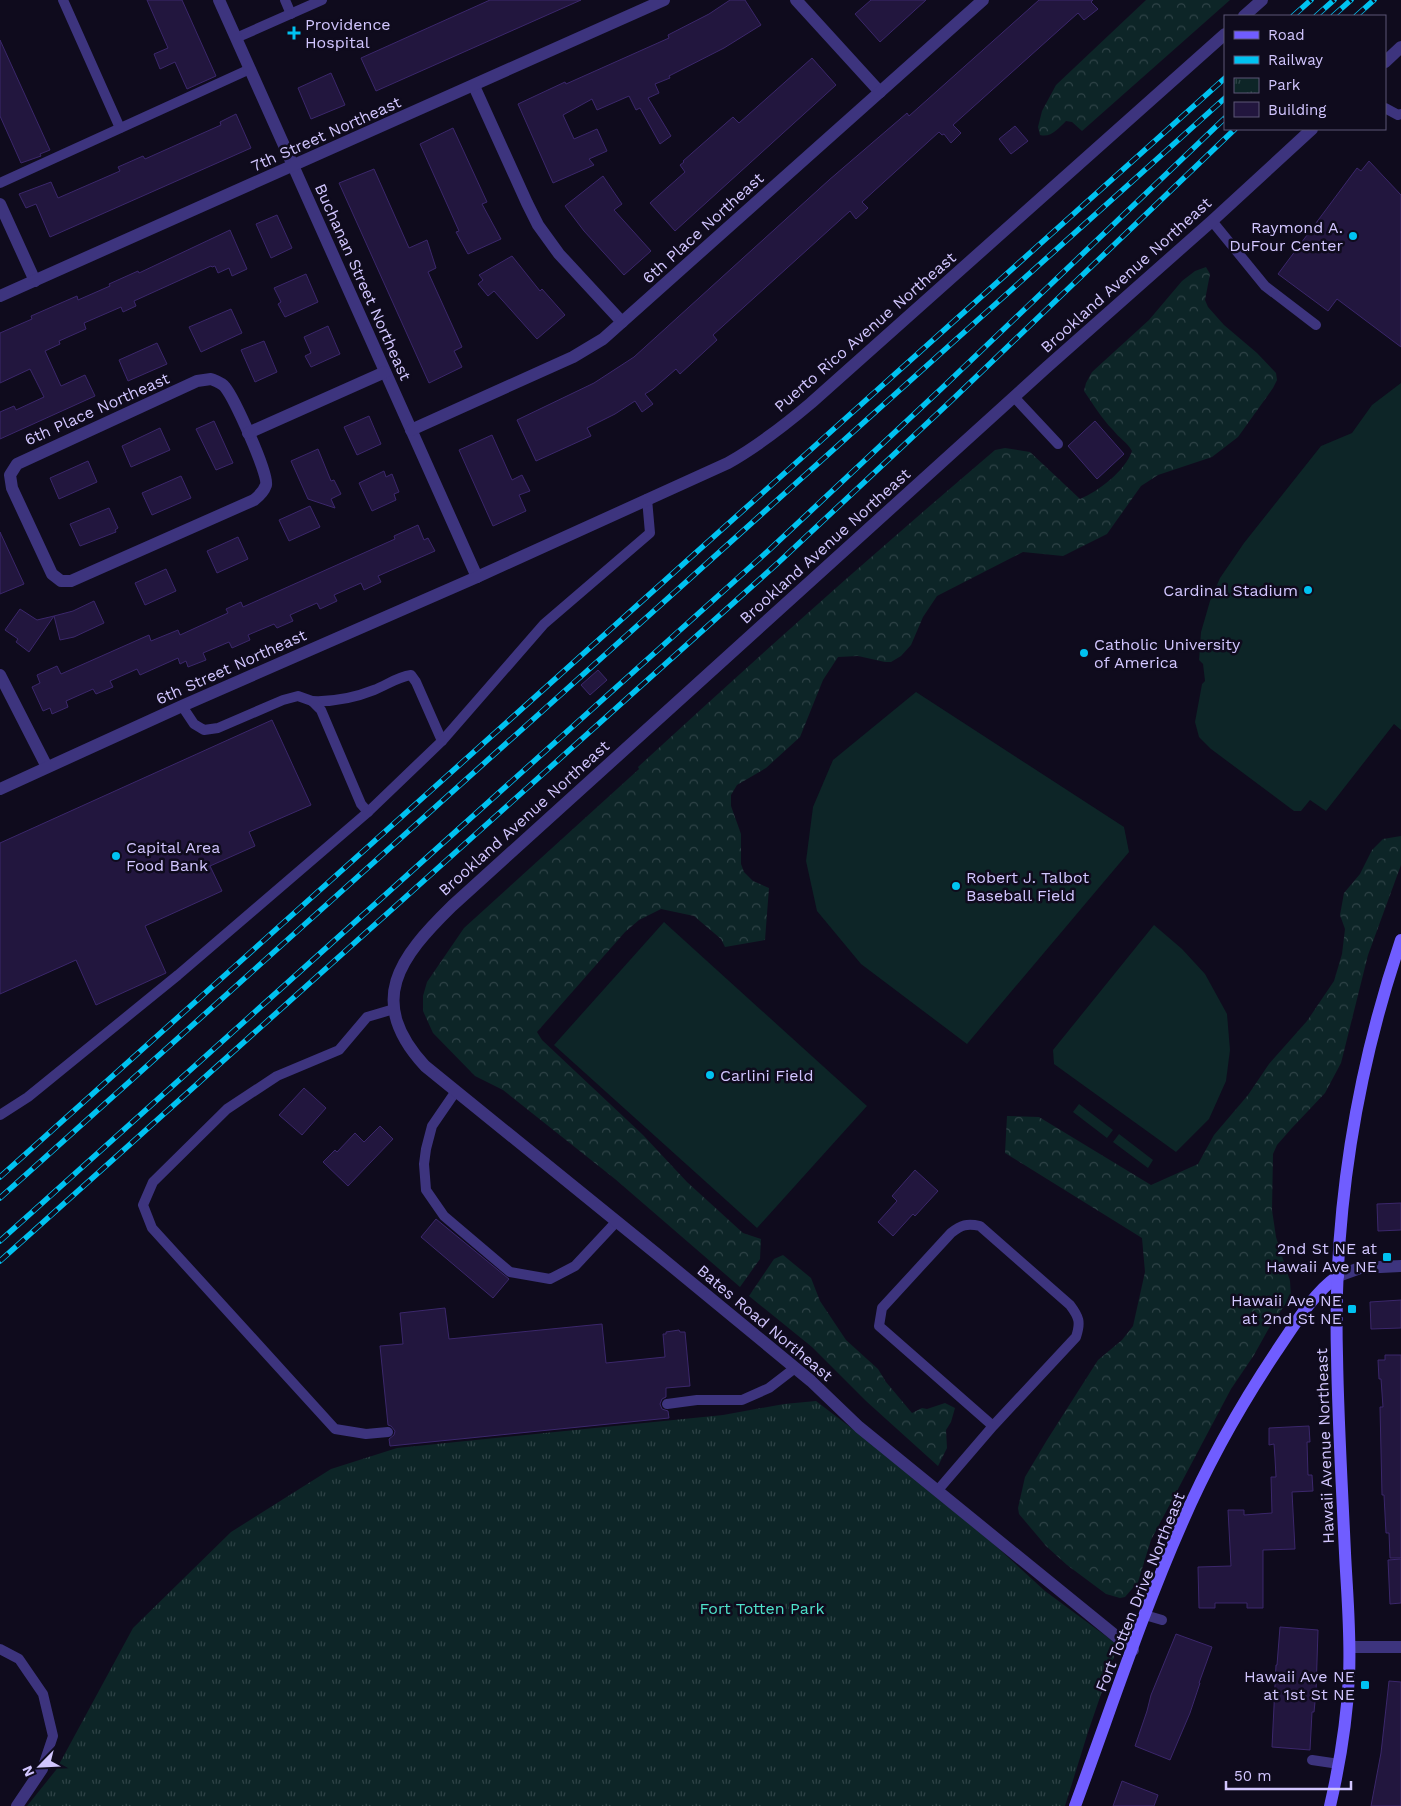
<svg xmlns="http://www.w3.org/2000/svg" width="1401" height="1806" font-family="'Work Sans',sans-serif">
  <style>
    .grass { fill: #0d2527 }
    .forest { fill: url(#forest-crowns) }
    .park { fill: url(#park-tufts) }
    .building { fill: #22163e; stroke: #3b276b }
    .lines { fill: none; stroke-linecap: round; stroke-linejoin: round }
    .lane { stroke: #3d347e; stroke-width: 10 }
    .street { stroke: #3d347e; stroke-width: 12 }
    .secondary { stroke: #705dff; stroke-width: 12 }
    .rail-casing { stroke: #00c2f1; stroke-width: 5.5 }
    .rail { stroke: #0f0b1d; stroke-width: 4; stroke-dasharray: 11; stroke-linecap: butt }
    .poi-dot { fill: #00c2f1; stroke: #0f0b1d; stroke-width: 2 }
    .labels { text-anchor: middle; dominant-baseline: central; stroke-width: 5; stroke-linejoin: round; paint-order: stroke }
    .poi-label { font-size: 16px; fill: #d2c6ff; stroke: #0f0b1d; text-anchor: start }
    .street-label { font-size: 16px; fill: #d2c6ff; stroke: #0f0b1d }
    .park-label { font-size: 16px; fill: #4fe2cb; stroke: #0f0b1d }
  </style>
  <defs>
    <pattern id="forest-crowns" width="20" height="18" patternUnits="userSpaceOnUse" patternTransform="scale(1.25)"><rect width="20" height="18" fill="#0d2527"/><path d="M2 6a3 3 0 1 1 6 0M12 15a3 3 0 1 1 6 0" fill="none" stroke="#2f4347"/></pattern>
    <pattern id="park-tufts" width="24" height="20" patternUnits="userSpaceOnUse" patternTransform="scale(1.25)"><rect width="24" height="20" fill="#0d2527"/><path d="M3 7l-1-3M5 7V3M7 7l1-3M15 17l-1-3M17 17v-4M19 17l1-3" fill="none" stroke="#2f4347"/></pattern>
  </defs>
  <rect width="100%" height="100%" fill="#0f0b1d"/>
  <g class="grass">
    <polygon points="1401,383 1401,730 1394,724 1326,811 1310,800 1301,811 1294,811 1211,749 1199,737 1195,722 1202,684 1205,681 1203,664 1199,660 1201,632 1210,601 1220,578 1244,543 1321,446 1352,433 1372,405"/>
    <polygon points="916,692 1124,827 1129,852 967,1044 861,964 817,911 806,861 813,807 833,760"/>
    <polygon points="664,922 867,1106 757,1228 554,1045"/>
    <polygon points="1154,925 1182,949 1205,974 1227,1014 1230,1050 1226,1081 1209,1119 1176,1152 1054,1064 1053,1050"/>
    <polygon points="1079,1104 1113,1130 1107,1138 1073,1112"/>
    <polygon points="1119,1134 1153,1160 1148,1168 1113,1142"/>
  </g>
  <g class="forest">
    <path d="M1146,0H1230L1082,131L1072,122L1066,121C1059,128 1051,138 1040,135L1038,127L1042,111L1056,85Z"/>
    <path d="M1206,267L1210,274L1205,300L1208,307L1224,325L1257,353L1276,373L1277,380L1273,388L1238,437L1212,457L1158,475L1141,486L1107,534L1063,556L1023,552L937,596L923,617L911,645L901,656L891,662H885L858,656L838,657L823,680L800,737L766,768L737,785L731,795V806L741,834V864L744,872L753,881L769,888L765,940L725,947L721,939L694,916L661,909L639,920L625,932L537,1032L542,1040L643,1135L687,1182L743,1233L761,1239L760,1259L740,1287L615,1179L503,1090L475,1076L433,1033L423,1011V996L427,982L464,928L639,769L638,767C755,659 874,553 995,450L1005,448L1030,452L1080,499C1099,491 1125,471 1132,451C1127,442 1119,438 1113,430C1102,419 1093,404 1084,391L1086,383L1092,372L1149,320L1182,281L1195,271Z"/>
    <polygon points="1401,836 1401,865 1368,955 1341,1063 1325,1093 1291,1129 1277,1145 1273,1154 1272,1210 1276,1237 1290,1281 1291,1296 1269,1328 1254,1355 1231,1389 1151,1540 1138,1582 1125,1597 1120,1598 1106,1594 1067,1565 1046,1546 1019,1514 1018,1508 1025,1477 1047,1440 1098,1360 1122,1340 1133,1326 1145,1272 1142,1238 1005,1153 1007,1116 1039,1117 1151,1185 1198,1164 1214,1135 1248,1095 1269,1064 1307,1021 1334,981 1342,954 1345,929 1340,915 1344,893 1360,874 1372,850 1383,839"/>
    <polygon points="783,1255 811,1278 820,1301 846,1340 878,1369 886,1382 912,1413 922,1408 927,1409 945,1403 955,1408 951,1422 946,1430 947,1448 938,1466 866,1401 812,1347 749,1296 774,1259"/>
  </g>
  <polygon class="park" points="816,1401 888,1456 997,1547 1045,1591 1118,1645 1088,1732 1065,1806 27,1806 56,1770 133,1628 231,1532 331,1469 397,1448 723,1415 784,1404"/>
  <g class="building">
    <polygon points="147,0 182,0 216,76 187,89 175,62 160,69 154,54 168,48"/>
    <polygon points="490,0 581,0 376,91 361,58"/>
    <polygon points="730,0 745,0 761,25 724,48 669,76 670,78 655,84 659,93 648,98 671,136 660,144 640,108 636,110 629,96 597,110 592,99 563,115 574,139 597,129 607,151 589,159 594,165 553,183 518,104 565,82 566,84 669,38 668,35 709,14"/>
    <polygon points="871,0 926,0 880,42 855,14"/>
    <polygon points="1039,0 1093,0 1091,2 1098,9 1084,20 1078,13 953,125 961,133 951,143 944,134 942,135 939,132 862,202 868,208 856,219 850,211 713,335 717,340 680,374 676,369 653,389 645,394 653,404 642,412 635,401 615,414 587,428 591,436 536,461 517,420 594,383 634,357 829,180 907,113 909,116"/>
    <polygon points="0,40 50,150 40,154 41,156 21,163 0,116"/>
    <polygon points="812,58 836,85 675,231 650,203 685,172 680,165 684,162 683,161 733,117 739,123"/>
    <polygon points="331,73 345,105 311,119 298,88"/>
    <polygon points="236,114 251,148 50,237 36,204 26,208 19,194 51,182 58,198 120,171 118,167 143,156 145,159 221,125 220,122"/>
    <polygon points="1015,126 1028,141 1011,154 999,139"/>
    <polygon points="453,128 487,202 482,204 501,239 468,254 456,232 459,231 420,144"/>
    <polygon points="1369,161 1401,195 1401,347 1337,299 1328,311 1278,274 1357,168 1361,171"/>
    <polygon points="374,169 409,248 427,240 436,268 428,272 462,347 454,351 462,367 429,383 339,183"/>
    <polygon points="603,176 622,204 614,210 651,251 624,275 584,231 565,206"/>
    <polygon points="277,215 292,248 271,258 256,224"/>
    <polygon points="230,230 247,269 232,276 229,268 218,273 215,266 212,267 211,266 134,301 136,306 123,312 121,307 84,323 86,329 59,341 60,344 45,351 61,386 85,375 95,396 0,439 0,412 14,406 16,410 44,397 30,369 0,383 0,333 32,319 31,316 77,296 78,300 110,286 109,284 138,271 139,273"/>
    <polygon points="512,256 540,291 542,289 565,315 537,339 494,291 488,296 478,284 483,280 479,275"/>
    <polygon points="306,274 318,302 285,317 278,304 281,302 274,288"/>
    <polygon points="231,309 242,333 201,352 189,327"/>
    <polygon points="328,326 340,354 311,367 305,356 311,353 304,337"/>
    <polygon points="264,341 277,372 255,382 241,350"/>
    <polygon points="157,343 167,364 128,381 119,360"/>
    <polygon points="369,416 381,444 357,455 344,427"/>
    <polygon points="214,421 233,463 216,470 196,429"/>
    <polygon points="1095,421 1124,454 1097,479 1068,446"/>
    <polygon points="160,428 170,450 131,467 122,446"/>
    <polygon points="492,435 512,480 522,475 530,491 519,495 526,511 493,526 459,450"/>
    <polygon points="318,449 331,481 334,480 341,494 331,499 335,508 308,499 291,461"/>
    <polygon points="88,461 97,482 59,499 50,478"/>
    <polygon points="384,471 386,477 392,474 399,492 394,494 396,500 372,511 359,483"/>
    <polygon points="181,476 191,498 152,515 142,493"/>
    <polygon points="310,506 320,527 289,541 279,520"/>
    <polygon points="109,508 118,528 115,530 116,532 80,546 70,524"/>
    <polygon points="418,525 424,540 428,538 435,551 378,576 381,582 364,590 361,583 334,595 337,601 320,609 317,603 290,615 293,621 277,628 274,624 248,635 250,640 232,648 229,642 203,653 206,660 188,667 186,661 180,664 178,658 140,675 137,669 110,681 113,687 96,694 93,689 66,701 68,707 52,714 50,708 43,711 32,687 40,683 37,675 57,666 61,674 149,635 151,641 178,630 180,635 228,613 226,609 241,602 243,607 395,539 394,536"/>
    <polygon points="0,532 24,584 0,594"/>
    <polygon points="238,537 248,559 217,573 207,551"/>
    <polygon points="166,569 176,591 145,605 135,583"/>
    <polygon points="94,601 104,623 74,637 60,640 54,616 73,611"/>
    <polygon points="20,609 37,620 54,616 29,652 16,642 18,639 5,630"/>
    <polygon points="598,670 607,680 590,695 581,685"/>
    <polygon points="272,720 311,805 249,832 255,846 210,866 222,891 145,926 166,973 96,1005 76,960 0,994 0,843"/>
    <polygon points="304,1088 326,1108 302,1135 279,1115"/>
    <polygon points="380,1126 393,1139 348,1186 323,1162 335,1150 337,1152 355,1133 364,1142"/>
    <polygon points="915,1170 938,1191 915,1216 913,1214 893,1236 878,1222 897,1201 892,1196"/>
    <polygon points="1401,1203 1401,1230 1378,1231 1377,1204"/>
    <polygon points="436,1219 509,1279 493,1298 421,1237"/>
    <polygon points="1401,1300 1401,1328 1371,1329 1370,1302"/>
    <polygon points="445,1308 449,1339 602,1324 606,1363 665,1357 663,1334 666,1334 666,1332 679,1330 680,1332 685,1332 690,1386 666,1388 666,1397 662,1399 660,1404 662,1409 668,1411 669,1418 390,1446 389,1439 394,1435 395,1431 391,1426 388,1425 380,1346 403,1344 400,1313"/>
    <polygon points="1385,1355 1401,1355 1401,1558 1390,1558 1389,1533 1386,1533 1384,1495 1382,1495 1380,1407 1383,1407 1381,1379 1379,1379 1378,1360 1385,1360"/>
    <polygon points="1309,1426 1310,1442 1307,1442 1308,1475 1312,1475 1313,1491 1292,1492 1295,1549 1263,1550 1263,1608 1247,1608 1247,1603 1215,1603 1215,1608 1199,1608 1198,1567 1231,1566 1228,1510 1244,1510 1244,1515 1272,1513 1271,1477 1276,1477 1275,1458 1274,1444 1269,1445 1269,1428"/>
    <polygon points="1401,1559 1401,1603 1390,1604 1388,1560"/>
    <polygon points="1280,1627 1318,1630 1316,1692 1314,1712 1312,1712 1310,1750 1272,1747 1276,1665 1277,1665"/>
    <polygon points="1176,1634 1212,1647 1199,1683 1200,1683 1190,1713 1170,1760 1135,1746 1147,1711 1151,1695"/>
    <polygon points="1389,1681 1401,1682 1401,1806 1371,1806 1381,1753"/>
    <polygon points="1122,1781 1158,1795 1154,1806 1113,1806"/>
  </g>
  <g class="lines">
    <g class="lane">
      <polyline points="63,0 120,128"/>
      <polyline points="285,0 291,14"/>
      <polyline points="236,38 322,0"/>
      <polyline points="1385,108 1398,115 1401,114"/>
      <polyline points="0,183 250,69"/>
      <polyline points="1212,221 1265,286 1316,325"/>
      <polyline points="1014,397 1058,444"/>
      <path d="M312,701C335,702 354,698 374,690C387,685 397,677 411,675L416,682L442,741"/>
      <polyline points="182,706 194,724 204,730 218,728 283,700 298,696 312,701 321,710 361,804 368,812 442,741 544,624 650,533 647,499"/>
      <polyline points="456,1091 432,1126 426,1149 424,1164 426,1190 444,1216 510,1272 550,1279 575,1266 617,1221"/>
      <polyline points="0,1115 28,1097 178,975 368,812"/>
      <polyline points="667,1404 697,1400 742,1400 769,1388 795,1368"/>
      <polyline points="388,1432 366,1434 335,1429 152,1228 143,1205 153,1182 227,1109 277,1076 339,1050 367,1017 394,1009"/>
      <path d="M938,1490L993,1426L1076,1337C1081,1322 1079,1317 1070,1305L980,1226C967,1223 961,1225 951,1233L882,1308L879,1326L993,1426"/>
      <polyline points="1145,1615 1162,1620"/>
      <polyline points="0,1649 19,1659 43,1694 53,1736 42,1769"/>
      <polyline points="1312,1760 1339,1764"/>
    </g>
    <g class="street">
      <polyline points="219,0 477,577"/>
      <polyline points="796,0 880,92"/>
      <polyline points="1244,16 1262,0"/>
      <polyline points="1385,62 1401,47"/>
      <polyline points="474,86 527,203 538,225 559,254 622,322"/>
      <polyline points="0,204 35,281"/>
      <polyline points="0,296 664,0"/>
      <path d="M211,379C216,381 222,383 225,387C234,398 269,474 266,485C264,491 259,496 254,500L71,581H61L52,574L12,488L10,475L17,464L197,381Z"/>
      <polyline points="411,430 573,357 603,339 983,0"/>
      <polyline points="248,433 385,372"/>
      <polyline points="0,675 47,767"/>
      <path d="M0,789L182,706L477,577L728,463C758,446 785,425 811,403L1225,34"/>
      <polyline points="1338,1276 1360,1268 1401,1266"/>
      <polyline points="1350,1647 1401,1647"/>
      <path d="M1133,1650L859,1427L811,1381L658,1255L425,1066C365,1001 400,957 452,906L1047,367L1212,221L1312,129"/>
      <polyline points="17,1806 42,1769"/>
    </g>
    <g class="secondary">
      <path d="M1075,1806C1110,1712 1141,1616 1182,1523C1208,1463 1240,1406 1276,1352C1293,1327 1313,1293 1338,1276"/>
      <path d="M1330,1806C1340,1763 1347,1720 1349,1676C1351,1635 1347,1594 1345,1553C1342,1487 1338,1421 1337,1355C1333,1215 1356,1072 1401,940"/>
    </g>
    <defs>
      <g id="rail">
        <polyline points="1293,16 1311,0"/>
        <polyline points="1316,16 1334,0"/>
        <polyline points="1333,16 1351,0"/>
        <polyline points="1356,16 1374,0"/>
        <polyline points="0,1177 1225,78"/>
        <polyline points="0,1198 1225,98"/>
        <polyline points="0,1241 768,551 941,389 1225,118"/>
        <polyline points="0,1261 779,562 952,400 1235,129"/>
      </g>
    </defs>
    <use href="#rail" class="rail-casing"/>
    <use href="#rail" class="rail"/>
  </g>
  <g class="poi-dot">
    <path d="M291.5 25.5h5v5h5v5h-5v5h-5v-5h-5v-5h5z"/>
    <circle cx="1353" cy="236" r="5"/>
    <circle cx="1308" cy="590" r="5"/>
    <circle cx="1084" cy="653" r="5"/>
    <circle cx="116" cy="856" r="5"/>
    <circle cx="956" cy="886" r="5"/>
    <circle cx="710" cy="1075" r="5"/>
    <rect x="1382" y="1252" width="10" height="10" rx="2.5"/>
    <rect x="1347" y="1304" width="10" height="10" rx="2.5"/>
    <rect x="1360" y="1680" width="10" height="10" rx="2.5"/>
  </g>
  <g class="labels">
    <g class="poi-label">
      <text x="305" y="24">Providence<tspan x="305" dy="18">Hospital</tspan></text>
      <text x="1343" y="227" text-anchor="end">Raymond A.<tspan x="1343" dy="18">DuFour Center</tspan></text>
      <text x="1298" y="590" text-anchor="end">Cardinal Stadium</text>
      <text x="1094" y="644">Catholic University<tspan x="1094" dy="18">of America</tspan></text>
      <text x="126" y="847">Capital Area<tspan x="126" dy="18">Food Bank</tspan></text>
      <text x="966" y="877">Robert J. Talbot<tspan x="966" dy="18">Baseball Field</tspan></text>
      <text x="720" y="1075">Carlini Field</text>
      <text x="1377" y="1248" text-anchor="end">2nd St NE at<tspan x="1377" dy="18">Hawaii Ave NE</tspan></text>
      <text x="1342" y="1300" text-anchor="end">Hawaii Ave NE<tspan x="1342" dy="18">at 2nd St NE</tspan></text>
      <text x="1355" y="1676" text-anchor="end">Hawaii Ave NE<tspan x="1355" dy="18">at 1st St NE</tspan></text>
    </g>
    <g class="street-label">
      <text transform="translate(326 134) rotate(-24)">7th Street Northeast</text>
      <text transform="translate(703 228) rotate(-42)">6th Place Northeast</text>
      <text transform="translate(1126 275) rotate(-42)">Brookland Avenue Northeast</text>
      <text transform="translate(363 282) rotate(66)">Buchanan Street Northeast</text>
      <text transform="translate(865 332) rotate(-41)">Puerto Rico Avenue Northeast</text>
      <text transform="translate(97 409) rotate(-24)">6th Place Northeast</text>
      <text transform="translate(825 546) rotate(-42)">Brookland Avenue Northeast</text>
      <text transform="translate(231 667) rotate(-24)">6th Street Northeast</text>
      <text transform="translate(524 818) rotate(-42)">Brookland Avenue Northeast</text>
      <text transform="translate(765 1323) rotate(40)">Bates Road Northeast</text>
      <text transform="translate(1325 1446) rotate(-92)">Hawaii Avenue Northeast</text>
      <text transform="translate(1140 1592) rotate(-68)">Fort Totten Drive Northeast</text>
    </g>
    <g class="park-label">
      <text x="762" y="1608">Fort Totten Park</text>
    </g>
  </g>
  <rect x="1224" y="15" width="162" height="115" fill="#0f0b1d" stroke="#5d5677"/>
  <rect x="1234" y="31" width="25" height="8" fill="#705dff" stroke="#5d5677"/>
  <text x="1268" y="40" font-size="15" fill="#d2c6ff">Road</text>
  <rect x="1234" y="56" width="25" height="8" fill="#00c2f1" stroke="#5d5677"/>
  <text x="1268" y="65" font-size="15" fill="#d2c6ff">Railway</text>
  <rect x="1234" y="78" width="25" height="15" fill="url(#park-tufts)" stroke="#5d5677"/>
  <text x="1268" y="90" font-size="15" fill="#d2c6ff">Park</text>
  <rect x="1234" y="102" width="25" height="15" fill="#22163e" stroke="#5d5677"/>
  <text x="1268" y="115" font-size="15" fill="#d2c6ff">Building</text>
  <g transform="translate(40 1766) rotate(246)" stroke="#0f0b1d" stroke-width="4" paint-order="stroke">
  <path d="M0-4L9 19L0 12L-9 19Z" fill="#d2c6ff"/>
  <text y="-8" font-size="14" font-weight="bold" text-anchor="middle" fill="#d2c6ff">N</text>
  </g>
  <path d="M1226 1781v8h125v-8" fill="none" stroke="#d2c6ff" stroke-width="2.5"/>
  <text x="1234" y="1781" font-size="15" fill="#d2c6ff" stroke="#0f0b1d" stroke-width="4" paint-order="stroke">50 m</text>
</svg>
